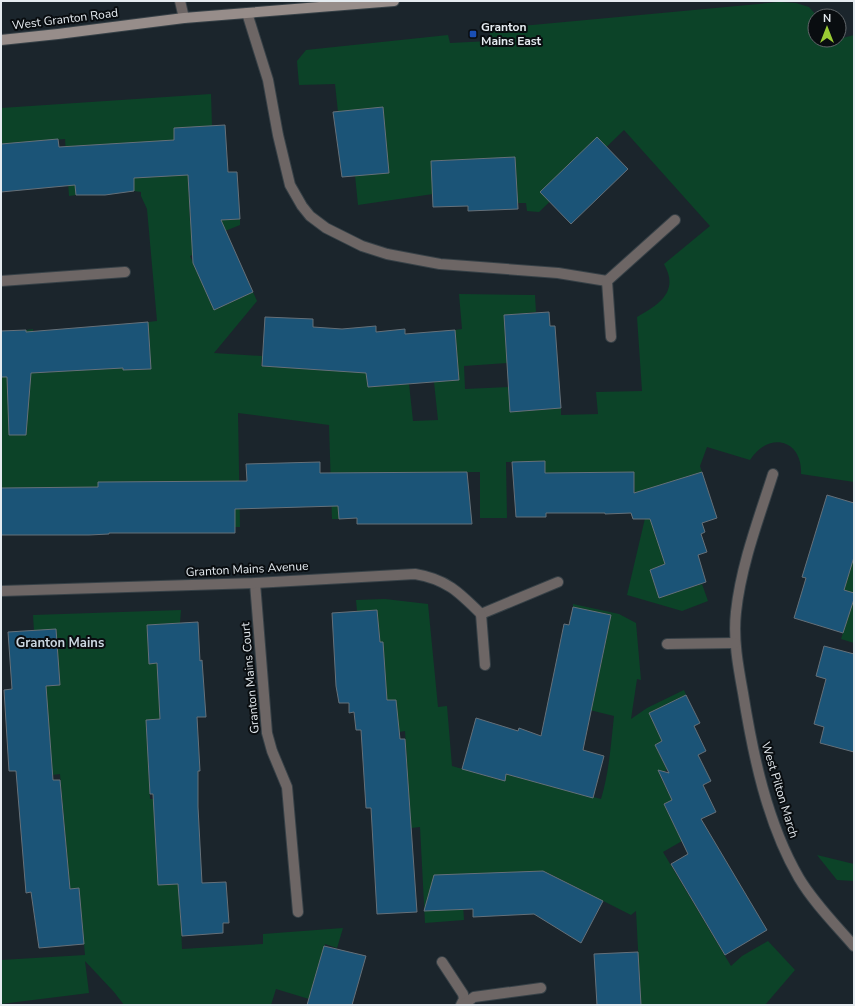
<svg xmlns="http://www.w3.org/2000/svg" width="855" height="1006" font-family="'Nunito Sans',sans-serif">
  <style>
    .green { fill: #0c4328 }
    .building { fill: #1b5477; stroke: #657079 }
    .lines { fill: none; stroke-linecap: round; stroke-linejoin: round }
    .lane-casing { stroke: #374147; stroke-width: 12 }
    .street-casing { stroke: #374147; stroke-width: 12 }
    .secondary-casing { stroke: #374147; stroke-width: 12 }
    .lane { stroke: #6d6665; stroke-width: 10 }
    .street { stroke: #6d6665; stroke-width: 10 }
    .secondary { stroke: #978d8a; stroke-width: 10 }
    .transit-dot { fill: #1a4fb4; stroke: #090d10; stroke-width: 1.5 }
    .labels { text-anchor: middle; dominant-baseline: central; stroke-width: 4; stroke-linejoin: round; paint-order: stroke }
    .street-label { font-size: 12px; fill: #e5ebf0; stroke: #090d10 }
    .poi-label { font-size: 12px; font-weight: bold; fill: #e5ebf0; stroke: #090d10; text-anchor: start }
    .neighbourhood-label { font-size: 13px; font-weight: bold; fill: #cad6e0; stroke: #090d10 }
  </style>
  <rect width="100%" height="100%" fill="#1b252c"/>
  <g class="green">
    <path d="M779,2L796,3L809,7L817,16H815V40H839V39L854,35V482L801,474C803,440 769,430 750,460L707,447L700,466L702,472L685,477L665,564L650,570L659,597L702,584L708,601L682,611L627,595L646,514H635L634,473H545V461L506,462L507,518H480V472L338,473L339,519H332L329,425L238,413L240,527H235V481H142L141,527L132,482H98V504L1,488V377H7V392L29,390L26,330L33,329V334H37L40,373L123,367V370L150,369L148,322L157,321L147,209L141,196V192L134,191L132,143L73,146L76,195L69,196L65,139L1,144V108L211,94L212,126L174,128L175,152L188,175L190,222L240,219V225L225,231L229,238L190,256L214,310L253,292L257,301L214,353L262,356L261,366L338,371L356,351L359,327H363L368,387L409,384L413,421L438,420L434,382L459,380L455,330L462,329L459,294L535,295L536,312L504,315L507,363L464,366L465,389L509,387L510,412L561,408V415L598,414L596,392L642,391L637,317C658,305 680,292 664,264L710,226L624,130L539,212L527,211L526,203H518L515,157L433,194L358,205L355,175L338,112L335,84L299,85L297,61L306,50L448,35L450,43L490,41V29Z"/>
    <polygon points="854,557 854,593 844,590"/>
    <path d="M385,599L428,604L438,707L447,706L452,766L504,781L506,774L601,799C609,773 611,744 614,716L549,700L593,702L611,615L573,607V604L619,614L636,623L641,680L637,679L631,719L647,708L684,690L686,695L649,713L662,741L655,745L667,770L659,774L672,800L664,804L682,841L663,852L731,966L742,956L768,941L795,970L765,1005H641L636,911L631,915L544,871L461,874L464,920L425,923L420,827L411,828L405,731L399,732L396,700H387L383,642H380L377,610L357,611L356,600Z"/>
    <polygon points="854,599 854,643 841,639"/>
    <polygon points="181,610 180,623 147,625 149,663 157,663 160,719 146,720 148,753 163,753 148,762 150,799 154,799 158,885 179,884 182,949 263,944 263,934 343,928 337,948 325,944 309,999 276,989 271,1005 124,1005 114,992 85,961 89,993 1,1004 1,960 85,955 79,888 70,889 60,774 52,775 46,686 60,685 56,629 34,631 33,615"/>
    <polygon points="817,855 854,864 854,881 837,880"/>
  </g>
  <g class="building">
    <polygon points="383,107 389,173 342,177 333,112"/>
    <polygon points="225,125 228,172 237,172 240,219 221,220 253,292 214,310 193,263 188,175 134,178 134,191 105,195 76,195 75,185 1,192 1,144 58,139 59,147 174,140 174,128"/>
    <polygon points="597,137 628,169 571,224 540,192"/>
    <polygon points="515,157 518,209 468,211 468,206 433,207 431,161"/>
    <polygon points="549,312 550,326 555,326 561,408 510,412 504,315"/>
    <polygon points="265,317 313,319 313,327 342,329 376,326 376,332 405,329 405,334 455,330 459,380 368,387 366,373 262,366"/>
    <polygon points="148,322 151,369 123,370 123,368 31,373 26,435 9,435 7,377 1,377 1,331 26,330 26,332"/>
    <polygon points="545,461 545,473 634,472 634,493 702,472 717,518 702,523 705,532 701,534 707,552 698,555 706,582 659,598 650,570 665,564 650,519 633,519 631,513 605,514 605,513 546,513 546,517 516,517 512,462"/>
    <polygon points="320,462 320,473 467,472 472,524 357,524 357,518 339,519 338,506 235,509 235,533 109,533 109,534 89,535 1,535 1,488 98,487 98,482 247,481 246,464"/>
    <polygon points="827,495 854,503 854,557 844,590 854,593 854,599 843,633 794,618 806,578 802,577"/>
    <polygon points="573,607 611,615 583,750 604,756 593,798 506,774 505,781 462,769 476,718 518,731 519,728 541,736 564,624 569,625"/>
    <polygon points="377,610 380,642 383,642 387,700 396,700 400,739 405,739 417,912 377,914 371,808 366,808 361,730 356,730 354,712 349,713 349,703 339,703 336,686 332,613"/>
    <polygon points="198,622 200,661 202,660 206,717 197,717 200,771 198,771 198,807 202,883 226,882 229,923 223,923 223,933 182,936 178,884 158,885 153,794 150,794 146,720 160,719 157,663 149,664 147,625"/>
    <polygon points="56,629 60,685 46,686 53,780 60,780 70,889 79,888 84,944 39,948 31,892 26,893 16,771 9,771 4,690 12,689 8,632"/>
    <polygon points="824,646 854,654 854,752 820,743 824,727 814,724 826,679 816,676"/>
    <polygon points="686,695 700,723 694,726 706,751 698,755 711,781 703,785 716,812 701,819 767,930 725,955 671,864 688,854 664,804 672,800 658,770 669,773 655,745 662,741 649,713"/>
    <polygon points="543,871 603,901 581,943 534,914 473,917 473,909 424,911 434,875"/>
    <polygon points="324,946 366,956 352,1005 307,1005"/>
    <polygon points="638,952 641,1005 597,1005 594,954"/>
  </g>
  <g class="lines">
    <defs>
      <polyline id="lane" points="180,1 184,18"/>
      <g id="street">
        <polyline points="247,13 268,80 278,135 290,185 302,206 310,216 326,228 362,246 387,254 440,264 558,273 607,281"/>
        <polyline points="1,281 125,272"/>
        <polyline points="611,337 607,281 675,220"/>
        <path d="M773,474C759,518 741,565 736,612C733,639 738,666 743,693C753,755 767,823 799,878C814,903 835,924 854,946"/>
        <polyline points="255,583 267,733 272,751 287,787 298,912"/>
        <path d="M1,591L255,583L415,574C446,579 459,592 481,614L558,582"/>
        <polyline points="481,614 485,665"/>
        <polyline points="667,644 735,643"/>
        <polyline points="442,962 463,994 464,999 461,1005"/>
        <polyline points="463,1005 474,997 541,988"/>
      </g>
      <polyline id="secondary" points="1,40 58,34 184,18 394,1"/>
    </defs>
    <use href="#lane" class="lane-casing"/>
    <use href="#street" class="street-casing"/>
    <use href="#secondary" class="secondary-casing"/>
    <use href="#lane" class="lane"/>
    <use href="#street" class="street"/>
    <use href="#secondary" class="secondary"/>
  </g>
  <rect class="transit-dot" x="469" y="30" width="8" height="8" rx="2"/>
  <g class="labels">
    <g class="street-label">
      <text transform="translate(65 19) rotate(-7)">West Granton Road</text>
      <text transform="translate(247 569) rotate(-3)">Granton Mains Avenue</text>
      <text transform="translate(250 678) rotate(-95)">Granton Mains Court</text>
      <text transform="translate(780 790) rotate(73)">West Pilton March</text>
    </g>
    <g class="poi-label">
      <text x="481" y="27">Granton<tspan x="481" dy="14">Mains East</tspan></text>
    </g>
    <g class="neighbourhood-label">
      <text x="60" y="643">Granton Mains</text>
    </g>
  </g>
  <rect width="855" height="1006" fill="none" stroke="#e5ebf0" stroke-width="4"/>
  <g transform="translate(827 28)"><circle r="19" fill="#090d10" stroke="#61666a"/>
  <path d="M0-3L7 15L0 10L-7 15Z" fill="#9acb34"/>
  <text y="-6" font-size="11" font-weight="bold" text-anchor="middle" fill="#e5ebf0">N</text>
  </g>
</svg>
